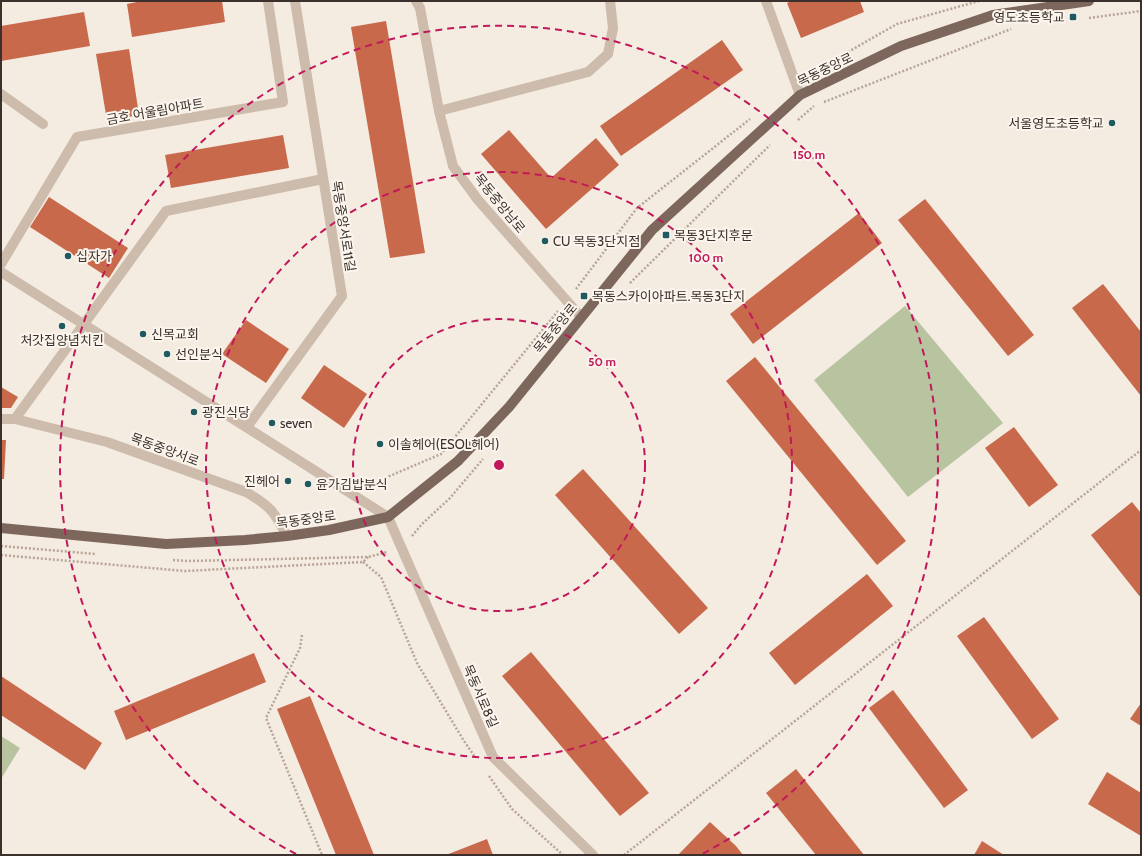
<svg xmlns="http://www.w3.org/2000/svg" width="1142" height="856" font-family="Cabin,'Noto Sans KR',sans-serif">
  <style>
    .grass { fill: #b8c4a0 }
    .building { fill: #c8694b }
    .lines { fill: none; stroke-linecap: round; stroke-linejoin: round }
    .path { stroke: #b9a596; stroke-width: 2.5; stroke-dasharray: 2 2; stroke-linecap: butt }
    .minor { stroke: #cdbbac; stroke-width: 10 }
    .major { stroke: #7d675c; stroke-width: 10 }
    .ring { fill: none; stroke: #c2185b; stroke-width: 2; stroke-dasharray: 7 5 }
    .poi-dot { fill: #1f5a5e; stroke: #fbf5ee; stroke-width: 1.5 }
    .labels { text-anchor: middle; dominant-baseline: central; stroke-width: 4; stroke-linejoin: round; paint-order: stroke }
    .poi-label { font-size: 13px; fill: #3b302b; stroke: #fbf5ee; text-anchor: start }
    .street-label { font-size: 13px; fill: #3b302b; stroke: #fbf5ee }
    .centre { fill: #c2185b; stroke: #fbf5ee; stroke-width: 2 }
    .ring-label { font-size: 12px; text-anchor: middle; font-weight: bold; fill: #c2185b; stroke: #fbf5ee; stroke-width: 4; stroke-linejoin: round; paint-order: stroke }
  </style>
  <rect width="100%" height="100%" fill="#f4ebe1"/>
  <g class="grass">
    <polygon points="905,306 1003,423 908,497 814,380"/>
    <polygon points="1,736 20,748 1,779"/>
  </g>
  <g class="building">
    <polygon points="142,1 222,1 225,22 132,37 127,4"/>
    <polygon points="792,1 860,1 864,12 801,38 787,3"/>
    <polygon points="84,12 90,46 1,61 1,26"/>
    <polygon points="386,21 425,253 390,258 351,27"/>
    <polygon points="722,40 743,70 621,156 600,126"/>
    <polygon points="129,49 139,115 107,121 96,54"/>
    <polygon points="509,130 551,178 596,138 619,165 546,229 481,154"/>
    <polygon points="283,135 289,168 171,188 165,155"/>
    <polygon points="49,197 128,248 109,278 30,227"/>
    <polygon points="925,199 1034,335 1008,356 898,220"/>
    <polygon points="859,213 882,243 753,344 730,314"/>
    <polygon points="1103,284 1141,332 1141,396 1072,308"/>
    <polygon points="246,320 289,349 266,383 222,354"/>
    <polygon points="755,357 906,541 877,565 726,381"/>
    <polygon points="324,365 367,394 344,428 301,398"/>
    <polygon points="1,387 18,397 11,408 1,408"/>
    <polygon points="1014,427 1058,485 1029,507 985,448"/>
    <polygon points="1,440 6,440 4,479 1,479"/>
    <polygon points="583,469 708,608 679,634 555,495"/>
    <polygon points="1132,502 1141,513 1141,598 1091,535"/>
    <polygon points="867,574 893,606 795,685 769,653"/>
    <polygon points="984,617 1059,719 1032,739 957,636"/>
    <polygon points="531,652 649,793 620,816 502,676"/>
    <polygon points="254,653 266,682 126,740 114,711"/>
    <polygon points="1,676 102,743 85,770 1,715"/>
    <polygon points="893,690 968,790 944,808 869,708"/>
    <polygon points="310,696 374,855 336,855 277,709"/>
    <polygon points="1141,703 1141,726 1130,719"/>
    <polygon points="796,769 864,855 816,855 766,793"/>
    <polygon points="1107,772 1141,793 1141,836 1088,804"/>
    <polygon points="710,822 736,846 743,855 678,855"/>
    <polygon points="487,839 493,855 446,855"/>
    <polygon points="982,841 1004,855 974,855"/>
  </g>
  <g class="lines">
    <g class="path">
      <polyline points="1089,18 1141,11"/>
      <polyline points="834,60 897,24 979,1"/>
      <polyline points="824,102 1011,29"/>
      <polyline points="798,120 814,106"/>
      <polyline points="630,283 770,145"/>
      <polyline points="576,289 637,208 750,119"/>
      <polyline points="385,478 441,454 558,311"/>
      <polyline points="412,536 422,524 450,498 483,459"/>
      <polyline points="1,546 96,554"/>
      <polyline points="1,555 185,571 363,562 368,557"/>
      <polyline points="173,560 188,561 368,557 387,552"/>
      <polyline points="363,562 381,577 417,663 464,741 475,757"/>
      <polyline points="302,635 300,648 266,718 322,855"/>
      <polyline points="489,776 512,809 563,855"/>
      <polyline points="624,855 1141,450"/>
    </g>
    <g class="minor">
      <polyline points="416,1 420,8 439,111"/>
      <polyline points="766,1 800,95"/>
      <polyline points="1,94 43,124"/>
      <polyline points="1,264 77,137 283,102 268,1"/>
      <polyline points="1,272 388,517 493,757 593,855"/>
      <polyline points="581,317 478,200 453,166 439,111 588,72 608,54 613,28 610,1"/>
      <path d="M1,419H15L107,442L246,492C270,506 274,511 287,536"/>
      <polyline points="15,419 166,211 323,179"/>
      <polyline points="247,427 342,296 295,1"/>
    </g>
    <polyline class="major" points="1,528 166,544 245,540 287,536 329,530 388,517 458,461 509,407 652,230 800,95 901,46 993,15 1089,1"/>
  </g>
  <g class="ring">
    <circle cx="499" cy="465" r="146"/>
    <circle cx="499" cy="465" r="293"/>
    <path d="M296 854A439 439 0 1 1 702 854"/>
  </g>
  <g class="poi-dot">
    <rect x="1069" y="13" width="8" height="8" rx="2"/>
    <circle cx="1112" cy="123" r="4"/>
    <rect x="662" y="231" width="8" height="8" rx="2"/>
    <circle cx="545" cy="241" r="4"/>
    <circle cx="68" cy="256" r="4"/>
    <rect x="580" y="292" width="8" height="8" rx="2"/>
    <circle cx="62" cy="326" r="4"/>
    <circle cx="143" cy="334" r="4"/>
    <circle cx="167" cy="354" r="4"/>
    <circle cx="194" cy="412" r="4"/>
    <circle cx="272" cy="423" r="4"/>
    <circle cx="380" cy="444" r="4"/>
    <circle cx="288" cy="481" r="4"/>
    <circle cx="308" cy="484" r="4"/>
  </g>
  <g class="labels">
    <g class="poi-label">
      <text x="1065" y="17" text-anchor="end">영도초등학교</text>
      <text x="1104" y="123" text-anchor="end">서울영도초등학교</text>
      <text x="674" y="235">목동3단지후문</text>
      <text x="553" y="241">CU 목동3단지점</text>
      <text x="76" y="256">십자가</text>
      <text x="592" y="296">목동스카이아파트.목동3단지</text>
      <text x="151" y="334">신목교회</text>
      <text x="62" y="340" text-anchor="middle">처갓집양념치킨</text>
      <text x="175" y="354">선인분식</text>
      <text x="202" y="412">광진식당</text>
      <text x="280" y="423">seven</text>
      <text x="388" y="444">이솔헤어(ESOL헤어)</text>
      <text x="280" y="481" text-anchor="end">진헤어</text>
      <text x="316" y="484">윤가김밥분식</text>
    </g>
    <g class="street-label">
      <text transform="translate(825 69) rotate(-26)">목동중앙로</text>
      <text transform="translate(155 111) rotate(-10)">금호 어울림아파트</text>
      <text transform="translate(500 203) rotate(51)">목동중앙남로</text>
      <text transform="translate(344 226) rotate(81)">목동중앙서로11길</text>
      <text transform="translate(555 328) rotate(-51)">목동중앙로</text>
      <text transform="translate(165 449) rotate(20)">목동중앙서로</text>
      <text transform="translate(306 519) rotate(-8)">목동중앙로</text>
      <text transform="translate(481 696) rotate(66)">목동서로8길</text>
    </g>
  </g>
  <circle cx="499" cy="465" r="6" class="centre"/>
  <g class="ring-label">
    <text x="809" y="159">150 m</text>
    <text x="706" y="262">100 m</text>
    <text x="602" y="366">50 m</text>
  </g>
  <rect width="1142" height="856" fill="none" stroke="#3b302b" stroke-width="4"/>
</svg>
